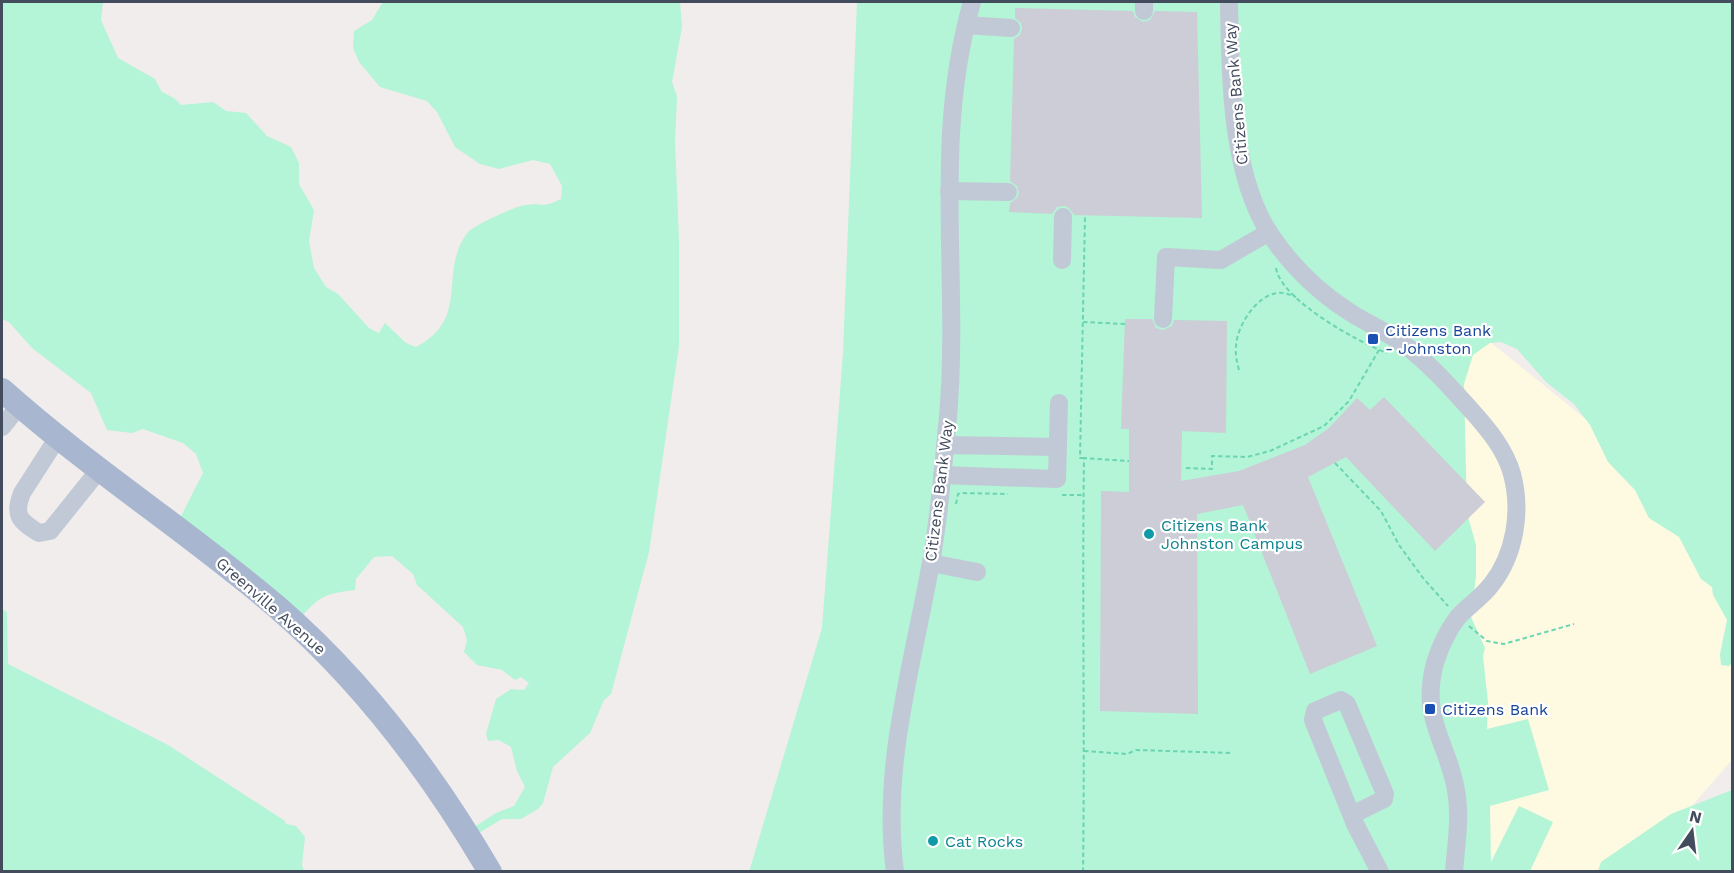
<svg xmlns="http://www.w3.org/2000/svg" width="1734" height="873" font-family="'Work Sans',sans-serif">
  <style>
    .commercial { fill: #fefae2 }
    .green { fill: #b4f4d7 }
    .building { fill: #cccdd6 }
    .lines { fill: none; stroke-linecap: round; stroke-linejoin: round }
    .path { stroke: #69d6b1; stroke-width: 2; stroke-dasharray: 4.5 3; stroke-linecap: butt }
    .minor { stroke: #c1c9d6; stroke-width: 18 }
    .major { stroke: #a9b6d0; stroke-width: 24 }
    .transit-dot { fill: #1a4fb4; stroke: #fff; stroke-width: 2 }
    .culture-dot { fill: #0f9aa8; stroke: #fff; stroke-width: 2 }
    .labels { text-anchor: middle; dominant-baseline: central; stroke-width: 4.5; stroke-linejoin: round; paint-order: stroke }
    .street-label { font-size: 16px; fill: #434c5d; stroke: #fff }
    .transit-label { font-size: 16px; fill: #164399; stroke: #fff; text-anchor: start }
    .culture-label { font-size: 16px; fill: #0d838f; stroke: #fff; text-anchor: start }
  </style>
  <rect width="100%" height="100%" fill="#f0edec"/>
  <polygon class="commercial" points="1269,163 1578,413 1732,534 1732,760 1635,871 837,872"/>
  <g class="green">
    <path d="M2,2H103L101,20L118,58L155,79L162,92L174,98L181,105L213,102L226,111L246,113L267,136L291,147L299,163V184L314,210L309,241L314,268L326,287L338,294L369,328L379,333L385,323L406,343L416,347C472,318 437,272 468,232C475,225 515,206 526,205C544,202 542,209 561,199L562,186L550,164L533,160L499,169L480,164L455,147L437,112L427,101L380,87L359,62L353,48L354,31L372,20L383,2H680L682,27L672,82L677,96L675,141L679,241V346L649,552L611,694L604,700L590,733L553,767L543,803L538,809L521,819H502L472,837L468,831L496,813L514,806L525,787L517,771L511,747L499,740L488,741L486,734L496,699L511,689L524,690L529,683L521,677L515,680L502,670L477,665L464,652L467,640L463,627L417,585L413,574L392,556L374,557L356,579L355,590C320,594 319,598 296,622L176,526L203,473L196,454L183,443L143,429L132,433L107,430L91,393L32,348L9,322L2,319Z"/>
    <polygon points="857,2 1732,2 1732,663 1729,666 1721,665 1720,654 1727,620 1713,595 1712,587 1701,579 1679,537 1649,518 1635,490 1608,462 1590,425 1574,404 1546,382 1517,349 1501,342 1490,343 1473,355 1464,384 1467,513 1476,545 1476,576 1471,617 1485,648 1483,656 1488,702 1487,729 1528,719 1549,790 1490,806 1491,862 1519,806 1553,822 1530,871 749,872 822,628 843,353"/>
    <polygon points="2,609 7,612 8,664 168,745 285,821 286,824 296,826 305,837 302,865 304,871 2,871"/>
    <polygon points="1732,790 1732,871 1598,871 1601,862 1671,814"/>
  </g>
  <g class="building">
    <polygon points="1015,8 1133,11 1135,17 1143,22 1150,20 1155,11 1197,12 1202,218 1074,215 1069,208 1064,206 1057,207 1052,214 1009,212 1010,203 1017,198 1019,193 1017,186 1010,181 1014,39 1020,35 1022,28 1021,23 1015,18"/>
    <polygon points="1125,319 1152,319 1156,328 1163,330 1172,326 1174,320 1227,321 1226,433 1182,431 1181,481 1239,471 1305,445 1329,428 1357,398 1370,410 1384,397 1485,502 1435,551 1346,457 1308,477 1377,646 1310,674 1243,505 1197,514 1198,714 1100,711 1101,491 1129,492 1129,429 1121,429"/>
  </g>
  <g class="lines">
    <g class="path">
      <path d="M1276,268C1281,300 1358,342 1387,353"/>
      <polyline points="1083,322 1125,324"/>
      <path d="M1239,370C1237,362 1235,355 1236,346C1237,326 1256,296 1277,293C1284,292 1290,295 1296,297"/>
      <polyline points="1084,458 1080,458 1085,216"/>
      <polyline points="1335,463 1381,511 1399,545 1423,578 1448,606"/>
      <polyline points="1186,468 1212,469 1212,456 1247,457 1270,451 1324,426 1349,401 1379,350"/>
      <polyline points="1062,495 1083,495"/>
      <polyline points="956,504 958,494 961,493 1008,494"/>
      <polyline points="1469,626 1487,641 1504,644 1574,624"/>
      <polyline points="1084,751 1127,754 1136,750 1231,753"/>
      <path d="M1083,872C1085,734 1082,596 1084,458L1129,461"/>
    </g>
    <g class="minor">
      <path d="M1229,2C1230,73 1230,173 1270,234C1290,264 1315,289 1345,309C1365,323 1387,331 1406,346C1430,364 1451,388 1471,410C1488,429 1505,449 1512,474C1522,511 1515,555 1491,585C1482,597 1468,606 1458,617C1448,630 1440,647 1435,663C1420,719 1447,740 1456,790C1461,817 1456,845 1454,872"/>
      <polyline points="1144,11 1144,2"/>
      <polyline points="966,25 1011,28"/>
      <polyline points="949,191 1008,192"/>
      <polyline points="1062,260 1063,217"/>
      <polyline points="1163,319 1166,257 1221,260 1269,232"/>
      <polyline points="2,427 19,406"/>
      <path d="M58,437L22,493C13,516 20,521 39,533L50,531L99,470"/>
      <polyline points="945,445 1058,447"/>
      <polyline points="942,475 1057,479 1059,403"/>
      <polyline points="931,563 977,572"/>
      <polyline points="1352,815 1384,799 1385,794 1347,704 1341,700 1315,711 1313,720 1355,824 1380,872"/>
      <path d="M895,872C881,766 913,665 931,562C940,514 943,465 948,417C960,276 932,141 972,2"/>
    </g>
    <path class="major" d="M2,390C89,468 188,531 277,607C364,682 432,773 490,872"/>
  </g>
  <g class="transit-dot">
    <rect x="1367" y="333" width="12" height="12" rx="3"/>
    <rect x="1424" y="703" width="12" height="12" rx="3"/>
  </g>
  <g class="culture-dot">
    <circle cx="1149" cy="534" r="6"/>
    <circle cx="933" cy="841" r="6"/>
  </g>
  <g class="labels">
    <g class="street-label">
      <text transform="translate(1236 94) rotate(-95)">Citizens Bank Way</text>
      <text transform="translate(939 491) rotate(-83)">Citizens Bank Way</text>
      <text transform="translate(271 606) rotate(41)">Greenville Avenue</text>
    </g>
    <g class="transit-label">
      <text x="1385" y="330">Citizens Bank<tspan x="1385" dy="18">- Johnston</tspan></text>
      <text x="1442" y="709">Citizens Bank</text>
    </g>
    <g class="culture-label">
      <text x="1161" y="525">Citizens Bank<tspan x="1161" dy="18">Johnston Campus</tspan></text>
      <text x="945" y="841">Cat Rocks</text>
    </g>
  </g>
  <rect width="1734" height="873" fill="none" stroke="#434c5d" stroke-width="6"/>
  <g transform="translate(1692 831) rotate(14)" stroke="#ffffff" stroke-width="4.5" paint-order="stroke">
  <path d="M0-4.5L10 22L0 15L-10 22Z" fill="#434c5d"/>
  <text y="-9" font-size="16" font-weight="bold" text-anchor="middle" fill="#434c5d">N</text>
  </g>
</svg>
